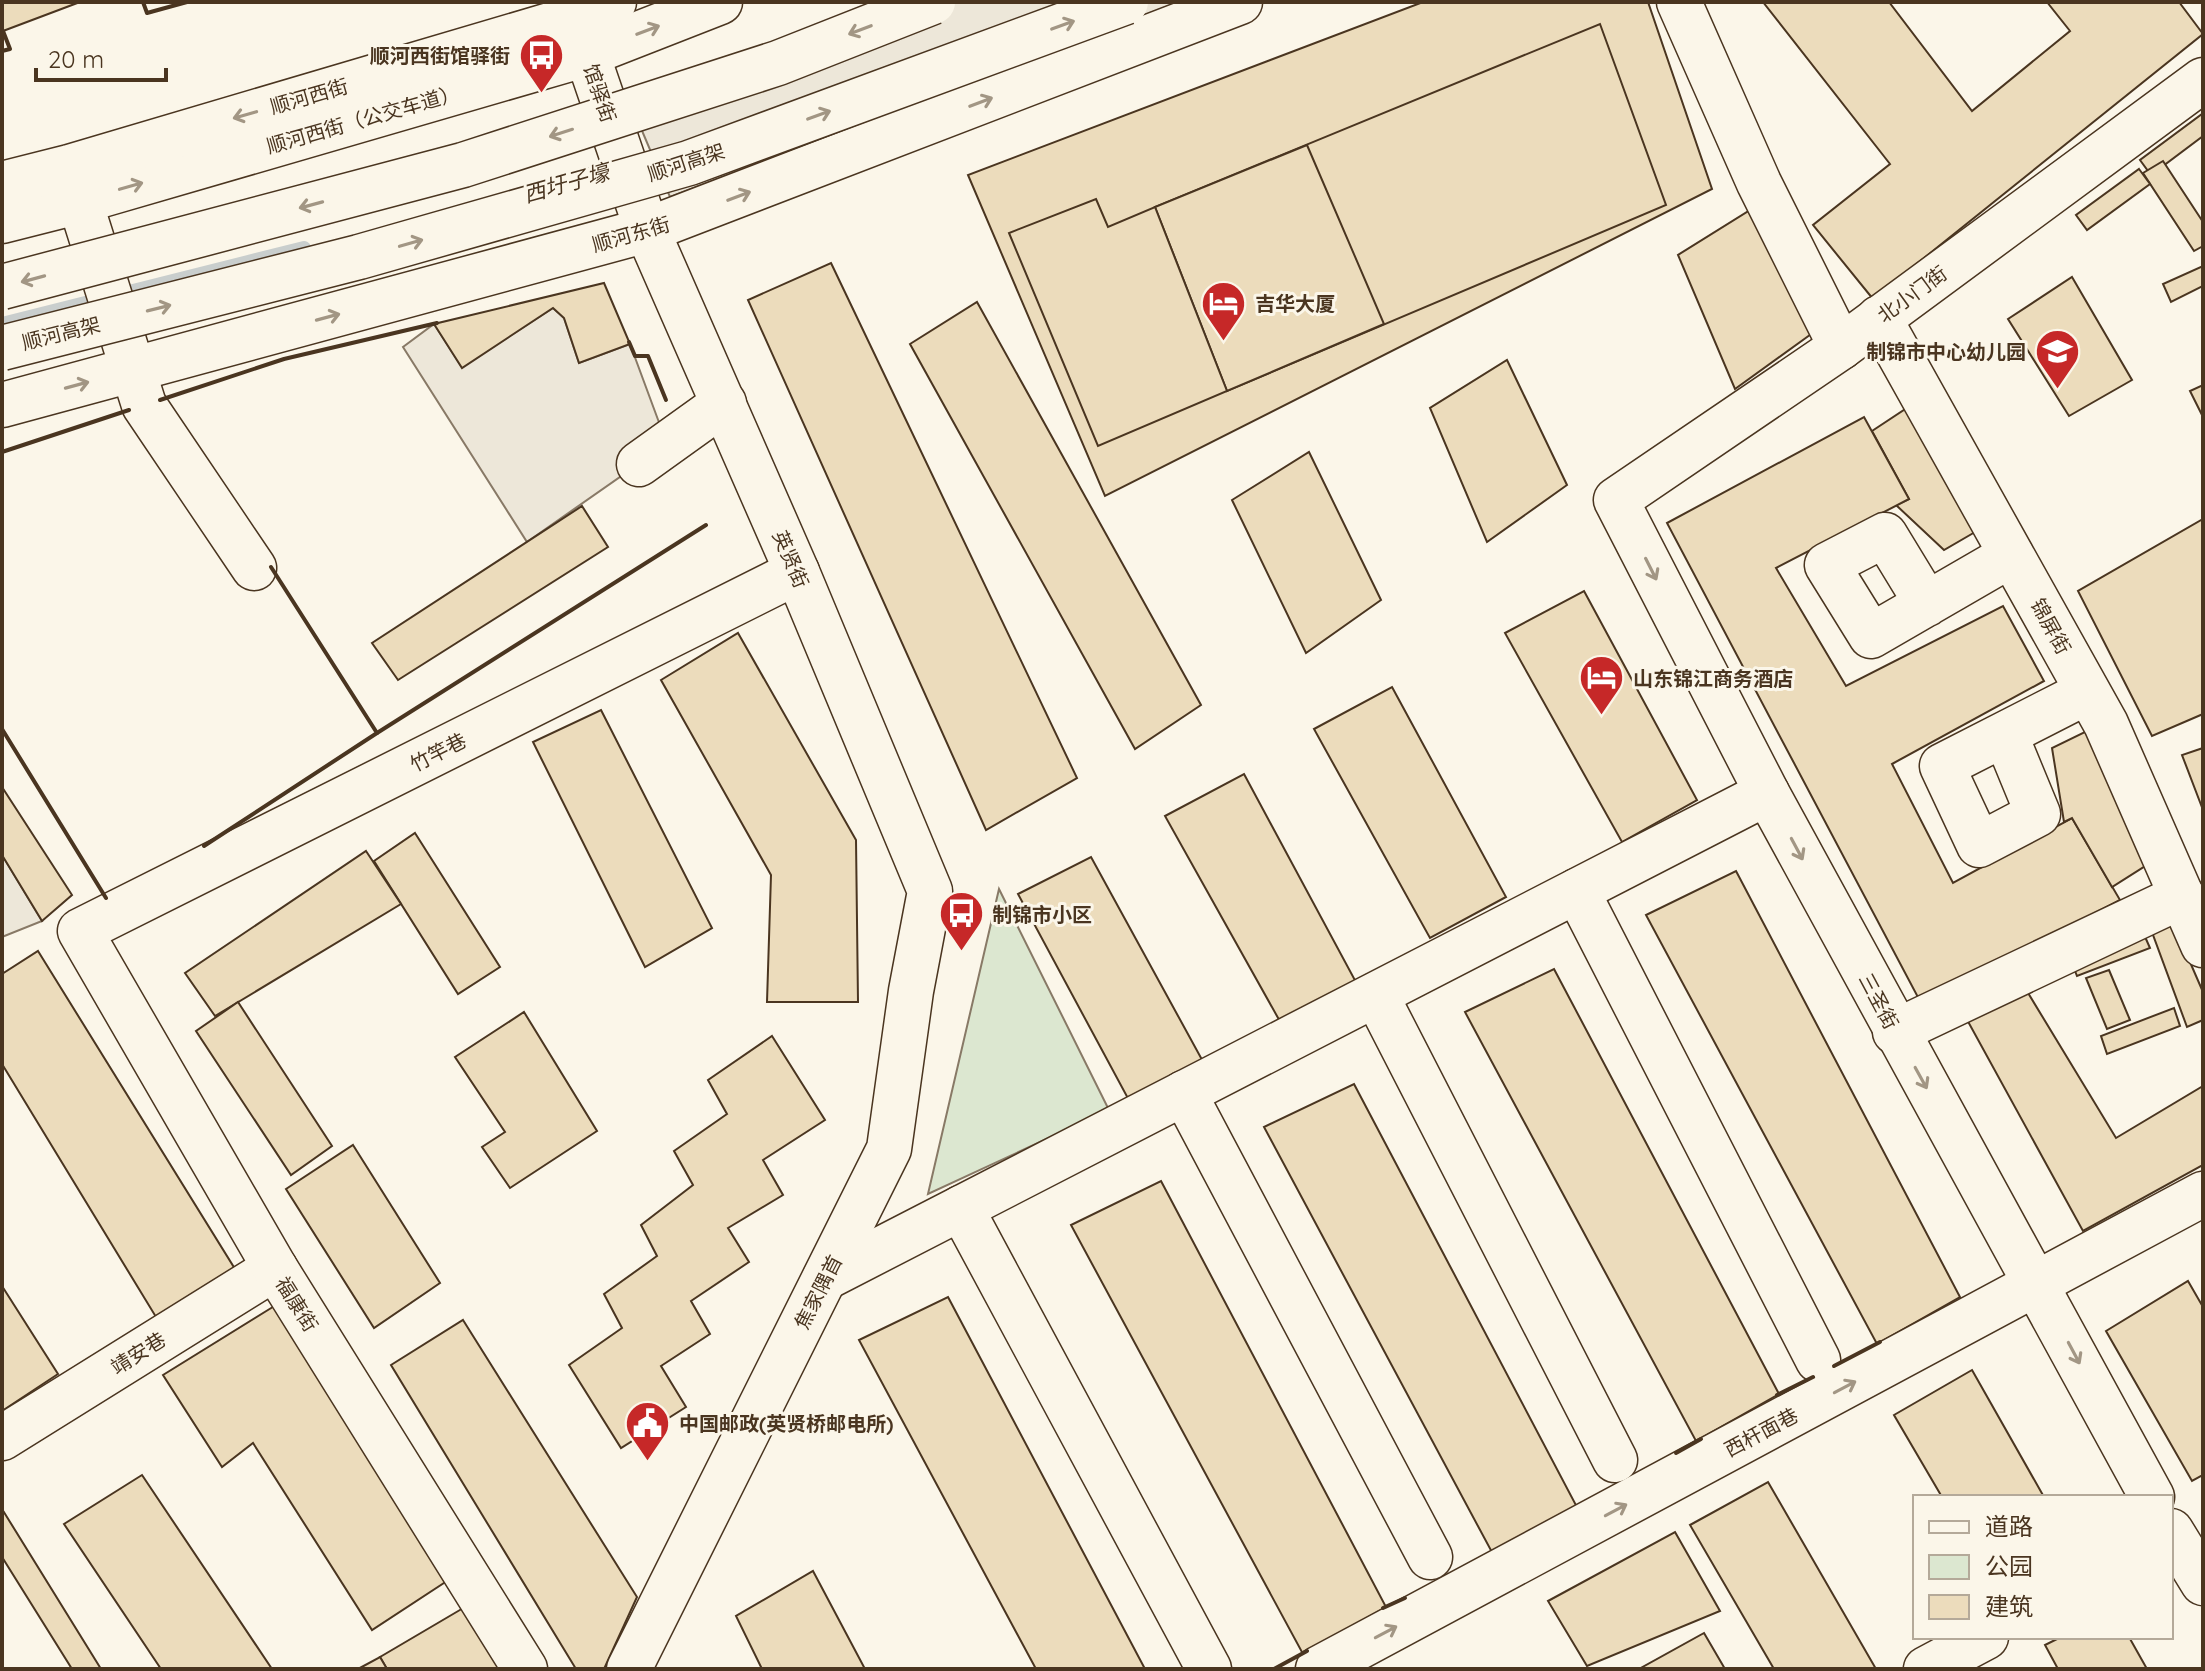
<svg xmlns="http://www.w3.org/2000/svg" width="2205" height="1671" font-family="Quicksand,'Noto Sans SC',sans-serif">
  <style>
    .green { fill: #dce7d0; stroke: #887966; stroke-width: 2 }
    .parking { fill: #ede7d9; stroke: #887966; stroke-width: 2 }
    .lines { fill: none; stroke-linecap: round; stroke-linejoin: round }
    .stream { stroke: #c9cecd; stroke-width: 14 }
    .building { fill: #ecdcbc; stroke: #4a3520; stroke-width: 2 }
    .minor-casing { stroke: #4a3520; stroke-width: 47 }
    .major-casing { stroke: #4a3520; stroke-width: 47 }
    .minor { stroke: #fbf6e9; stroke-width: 44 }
    .major { stroke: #fbf6e9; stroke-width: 44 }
    .highway-bridge-casing { stroke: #4a3520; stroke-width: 47; stroke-linecap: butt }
    .highway-bridge { stroke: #fbf6e9; stroke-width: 44 }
    .wall { stroke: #4a3520; stroke-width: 4 }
    .oneway { stroke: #a29684 }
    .labels { text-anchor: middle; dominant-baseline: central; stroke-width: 6; stroke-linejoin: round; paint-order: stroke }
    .poi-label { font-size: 20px; font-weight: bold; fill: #4a3520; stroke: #fbf6e9; text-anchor: start }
    .street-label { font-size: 20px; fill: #4a3520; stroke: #fbf6e9 }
    .water-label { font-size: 22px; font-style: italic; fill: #4a3520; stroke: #fbf6e9 }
  </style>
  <rect width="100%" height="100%" fill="#fbf6e9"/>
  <polygon class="green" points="999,889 1109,1110 928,1194"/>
  <g class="parking">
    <polygon points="887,2 1179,2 670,197 629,100"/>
    <polygon points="553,308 564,318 579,363 630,344 667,444 527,542 403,347 434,324 462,367"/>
    <polygon points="2,855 42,921 2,937"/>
  </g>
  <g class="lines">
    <polyline class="stream" points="2,324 304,248"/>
  </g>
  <g class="building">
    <polygon points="2,2 80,2 3,31"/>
    <polygon points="1423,2 1648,2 1712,189 1105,496 968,175"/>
    <polygon points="1763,2 1889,2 1972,111 2070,31 2047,2 2179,2 2203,34 1873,299 1813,225 1890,164"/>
    <polygon points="1600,24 1666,205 1227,391 1155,207"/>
    <polygon points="2202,114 2203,136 2151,175 2140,160"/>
    <polygon points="1307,145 1384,324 1227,391 1155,207"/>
    <polygon points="2163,161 2203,222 2203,246 2194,251 2143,173"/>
    <polygon points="2139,169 2150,184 2087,230 2076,215"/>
    <polygon points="1096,199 1108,227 1155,207 1227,391 1098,446 1009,233"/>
    <polygon points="1755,207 1814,332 1735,389 1678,255"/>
    <polygon points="831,263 1077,778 986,830 748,300"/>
    <polygon points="2203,266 2203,286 2171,302 2163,284"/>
    <polygon points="2072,277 2132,380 2069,416 2008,319"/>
    <polygon points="604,283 630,344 579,363 564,318 553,308 462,368 434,324"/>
    <polygon points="977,302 1201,705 1135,749 910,344"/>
    <polygon points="1507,360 1567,485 1487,542 1430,408"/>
    <polygon points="2203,385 2203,417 2190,391"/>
    <polygon points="1913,404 1982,528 1944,550 1896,505 1909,499 1872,431"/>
    <polygon points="1864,417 1909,499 1776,568 1846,686 2003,606 2044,681 1892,764 1953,883 2072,818 2120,900 1921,1003 1667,523"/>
    <polygon points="1309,452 1381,600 1306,653 1232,500"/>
    <polygon points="582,506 608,547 398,680 372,643"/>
    <polygon points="2203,519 2203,714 2152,736 2078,591"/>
    <polygon points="1584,591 1697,800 1622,842 1505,633"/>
    <polygon points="738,633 856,840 858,1002 767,1002 771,875 661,680"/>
    <polygon points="1392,687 1506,897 1430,938 1314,729"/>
    <polygon points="601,710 712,928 645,967 533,742"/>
    <polygon points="2093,728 2153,861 2112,887 2072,818 2064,822 2052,748"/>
    <polygon points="2203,748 2203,810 2182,755"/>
    <polygon points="1244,774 1357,984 1282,1025 1165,816"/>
    <polygon points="2,787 72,895 42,921 2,855"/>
    <polygon points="415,833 500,967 458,994 374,861"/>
    <polygon points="366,851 401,904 215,1016 185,973"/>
    <polygon points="1091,857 1206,1067 1131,1104 1018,894"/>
    <polygon points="1736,871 1960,1297 1877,1344 1646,915"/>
    <polygon points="2170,916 2203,992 2203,1020 2187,1027 2149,924"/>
    <polygon points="2142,930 2150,948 2077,976 2070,958"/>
    <polygon points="38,951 235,1269 156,1317 2,1064 2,974"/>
    <polygon points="1554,969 1779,1394 1696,1441 1465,1012"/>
    <polygon points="2109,970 2130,1020 2107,1029 2086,978"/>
    <polygon points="2022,983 2116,1138 2203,1086 2203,1165 2083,1231 1965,1016"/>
    <polygon points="238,1002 332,1146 291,1175 196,1031"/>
    <polygon points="2174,1008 2180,1026 2107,1054 2101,1036"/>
    <polygon points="524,1012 597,1131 510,1188 482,1147 505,1132 455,1057"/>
    <polygon points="772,1036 825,1120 763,1160 783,1195 728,1228 749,1262 691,1301 710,1334 661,1366 686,1407 621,1448 569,1365 622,1328 604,1294 657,1256 641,1225 693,1185 674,1151 727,1114 708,1080"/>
    <polygon points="1354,1084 1578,1509 1494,1556 1264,1127"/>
    <polygon points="353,1145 440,1283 374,1328 286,1189"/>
    <polygon points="1161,1181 1386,1607 1303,1654 1071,1225"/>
    <polygon points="2188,1281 2203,1307 2203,1475 2192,1481 2106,1331"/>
    <polygon points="2,1286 58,1374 2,1411"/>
    <polygon points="948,1297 1145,1669 1036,1669 859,1340"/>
    <polygon points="276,1305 450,1579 372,1630 253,1443 222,1467 163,1375"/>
    <polygon points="463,1320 637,1597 604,1669 576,1669 391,1365"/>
    <polygon points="1972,1370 2044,1497 1942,1497 1894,1415"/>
    <polygon points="142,1475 272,1669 161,1669 64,1524"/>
    <polygon points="1768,1482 1876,1669 1774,1669 1690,1525"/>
    <polygon points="2,1509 101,1669 72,1669 2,1557"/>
    <polygon points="1675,1532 1720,1611 1587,1666 1548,1601"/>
    <polygon points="813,1571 865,1669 762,1669 736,1616"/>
    <polygon points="465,1607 503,1669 387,1669 380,1657"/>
    <polygon points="1704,1633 1725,1669 1639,1669"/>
    <polygon points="2061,1637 2129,1637 2147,1669 2058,1669 2045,1645"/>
    <polygon points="380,1657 387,1669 358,1669"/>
  </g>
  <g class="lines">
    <defs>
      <g id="minor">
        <polyline points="1679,2 1759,183 1841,347"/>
        <polyline points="71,173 144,405 254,568"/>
        <polyline points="2,221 81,201 587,54 720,2"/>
        <polyline points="1879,318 2106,724 2203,945"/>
        <polyline points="639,464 724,403"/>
        <polyline points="1927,604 1885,535 1827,565 1871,636 2011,555"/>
        <polyline points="2005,734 2038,814 1979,845 1942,766 2087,692"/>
        <polyline points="1577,891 1818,1360"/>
        <polyline points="1376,995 1615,1460"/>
        <polyline points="1895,1032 2182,896"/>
        <polyline points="1184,1093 1430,1557"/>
        <polyline points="961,1208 1209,1669"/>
        <polyline points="825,1278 1767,793"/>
        <polyline points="2,1438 275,1268"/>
        <polyline points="2152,1497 1767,793 1616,500 1841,347 2203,80"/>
        <polyline points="2171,1531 2203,1583"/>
        <polyline points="525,1669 275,1268 80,931 797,572"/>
        <polyline points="629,1669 889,1149 911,991 930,891 797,572 647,230"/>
        <polyline points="1318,1669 2203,1194"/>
        <polyline points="1926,1669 1986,1637"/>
      </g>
      <g id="major">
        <polyline points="565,2 570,19 587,54 647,230"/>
        <polyline points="2,184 69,167 570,19 614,2"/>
        <polyline points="2,405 647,230 1240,2"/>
      </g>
    </defs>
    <use href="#minor" class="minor-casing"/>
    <use href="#major" class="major-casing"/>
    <use href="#minor" class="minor"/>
    <use href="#major" class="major"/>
    <defs>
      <g id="highway-bridge">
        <polyline points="2,287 463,165 778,63 933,2"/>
        <polyline points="2,348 359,257 689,163 1126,2"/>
      </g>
    </defs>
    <use href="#highway-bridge" class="highway-bridge-casing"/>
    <use href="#highway-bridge" class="highway-bridge"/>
    <g class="wall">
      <polyline points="143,2 147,13 187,2"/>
      <polyline points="2,51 10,49 3,31"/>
      <polyline points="629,342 635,356 648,356 666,400"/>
      <polyline points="160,400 284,359 437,323"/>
      <polyline points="2,452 129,410"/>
      <polyline points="2,729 106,898"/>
      <polyline points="377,733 706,525"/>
      <polyline points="204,846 377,733 271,567"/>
      <polyline points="1834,1366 1880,1342"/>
      <polyline points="1777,1395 1813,1377"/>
      <polyline points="1676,1453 1701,1439"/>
      <polyline points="1383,1608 1405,1598"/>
      <polyline points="1274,1669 1307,1651"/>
    </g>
  </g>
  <defs><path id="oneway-shaft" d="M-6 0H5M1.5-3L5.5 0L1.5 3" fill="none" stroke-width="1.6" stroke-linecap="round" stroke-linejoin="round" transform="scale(2)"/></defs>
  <g class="oneway">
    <use href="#oneway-shaft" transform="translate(1063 25) rotate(-20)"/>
    <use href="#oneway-shaft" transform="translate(648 30) rotate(-21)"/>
    <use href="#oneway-shaft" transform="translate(860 30) rotate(159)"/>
    <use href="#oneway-shaft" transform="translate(981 102) rotate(-21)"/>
    <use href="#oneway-shaft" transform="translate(245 115) rotate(164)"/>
    <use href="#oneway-shaft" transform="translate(819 115) rotate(-20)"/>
    <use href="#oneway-shaft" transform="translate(561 133) rotate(162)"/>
    <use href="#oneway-shaft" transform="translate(131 186) rotate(-16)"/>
    <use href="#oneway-shaft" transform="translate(739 196) rotate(-21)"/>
    <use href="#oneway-shaft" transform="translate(311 205) rotate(165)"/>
    <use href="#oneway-shaft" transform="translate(411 243) rotate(-16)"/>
    <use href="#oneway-shaft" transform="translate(33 279) rotate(165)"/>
    <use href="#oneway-shaft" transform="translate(159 308) rotate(-14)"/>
    <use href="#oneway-shaft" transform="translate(328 317) rotate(-15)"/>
    <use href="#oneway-shaft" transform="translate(77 385) rotate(-15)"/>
    <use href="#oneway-shaft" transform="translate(1651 569) rotate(63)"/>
    <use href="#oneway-shaft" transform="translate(1797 849) rotate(62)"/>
    <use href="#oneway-shaft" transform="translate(1921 1078) rotate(61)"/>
    <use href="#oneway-shaft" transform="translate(2074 1353) rotate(62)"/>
    <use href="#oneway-shaft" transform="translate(1845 1387) rotate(-28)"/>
    <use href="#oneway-shaft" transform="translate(1616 1510) rotate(-28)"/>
    <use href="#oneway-shaft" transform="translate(1386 1632) rotate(-28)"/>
  </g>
  <defs>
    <symbol id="bus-pin" viewBox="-11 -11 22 30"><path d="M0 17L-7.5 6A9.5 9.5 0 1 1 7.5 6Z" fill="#c62828" stroke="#fbf6e9"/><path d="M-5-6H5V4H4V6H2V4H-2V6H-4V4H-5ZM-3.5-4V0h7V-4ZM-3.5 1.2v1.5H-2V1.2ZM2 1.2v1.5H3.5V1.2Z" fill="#fff"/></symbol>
    <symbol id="hotel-pin" viewBox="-11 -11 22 30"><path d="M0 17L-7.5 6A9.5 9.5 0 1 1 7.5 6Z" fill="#c62828" stroke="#fbf6e9"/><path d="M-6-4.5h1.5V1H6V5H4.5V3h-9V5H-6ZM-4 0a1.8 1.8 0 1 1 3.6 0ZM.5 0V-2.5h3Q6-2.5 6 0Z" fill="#fff"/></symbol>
    <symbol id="school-pin" viewBox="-11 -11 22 30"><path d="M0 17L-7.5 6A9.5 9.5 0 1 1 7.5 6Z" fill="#c62828" stroke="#fbf6e9"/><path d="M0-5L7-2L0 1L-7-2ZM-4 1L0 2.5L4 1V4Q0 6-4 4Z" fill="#fff"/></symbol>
    <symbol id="civic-pin" viewBox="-11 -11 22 30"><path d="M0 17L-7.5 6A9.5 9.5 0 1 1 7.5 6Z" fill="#c62828" stroke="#fbf6e9"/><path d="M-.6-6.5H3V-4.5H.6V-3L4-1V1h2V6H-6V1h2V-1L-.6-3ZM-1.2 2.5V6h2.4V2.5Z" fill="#fff"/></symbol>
  </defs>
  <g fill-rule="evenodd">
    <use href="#bus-pin" x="516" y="30" width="51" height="69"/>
    <use href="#hotel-pin" x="1198" y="278" width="51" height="69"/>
    <use href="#school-pin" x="2032" y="326" width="51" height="69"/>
    <use href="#hotel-pin" x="1576" y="652" width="51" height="69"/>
    <use href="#bus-pin" x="936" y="888" width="51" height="69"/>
    <use href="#civic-pin" x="622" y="1398" width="51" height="69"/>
  </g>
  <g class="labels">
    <g class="poi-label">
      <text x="510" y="55" text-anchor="end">顺河西街馆驿街</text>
      <text x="1255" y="303">吉华大厦</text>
      <text x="2026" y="351" text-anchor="end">制锦市中心幼儿园</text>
      <text x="1633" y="678">山东锦江商务酒店</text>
      <text x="992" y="914">制锦市小区</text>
      <text x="679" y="1423">中国邮政(英贤桥邮电所)</text>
    </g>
    <g class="street-label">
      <text transform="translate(600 93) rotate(71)">馆驿街</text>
      <text transform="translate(309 96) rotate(-16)">顺河西街</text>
      <text transform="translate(363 119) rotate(-16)">顺河西街（公交车道）</text>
      <text transform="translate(686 162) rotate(-18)">顺河高架</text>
      <text transform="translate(631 234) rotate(-16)">顺河东街</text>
      <text transform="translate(1912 294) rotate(-36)">北小门街</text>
      <text transform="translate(61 333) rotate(-14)">顺河高架</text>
      <text transform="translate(791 559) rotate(67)">英贤街</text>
      <text transform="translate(2051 626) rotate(61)">锦屏街</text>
      <text transform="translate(438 752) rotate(-27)">竹竿巷</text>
      <text transform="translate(1879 1001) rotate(62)">三圣街</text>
      <text transform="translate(818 1292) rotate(-63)">焦家隅首</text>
      <text transform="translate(297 1304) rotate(58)">福康街</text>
      <text transform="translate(138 1353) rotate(-32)">靖安巷</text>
      <text transform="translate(1761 1432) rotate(-28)">西杆面巷</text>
    </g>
    <g class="water-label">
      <text transform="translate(566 183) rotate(-16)">西圩子壕</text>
    </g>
  </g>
  <rect width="2205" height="1671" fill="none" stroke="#4a3520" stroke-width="8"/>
  <rect x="1913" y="1495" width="260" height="144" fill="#fbf6e9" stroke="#b4a999" stroke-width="2"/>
  <rect x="1929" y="1521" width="40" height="12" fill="#fbf6e9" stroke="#b4a999" stroke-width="2"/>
  <text x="1985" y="1535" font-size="24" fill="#4a3520">道路</text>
  <rect x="1929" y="1555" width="40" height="24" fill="#dce7d0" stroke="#b4a999" stroke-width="2"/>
  <text x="1985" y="1575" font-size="24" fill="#4a3520">公园</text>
  <rect x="1929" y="1595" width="40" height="24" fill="#ecdcbc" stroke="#b4a999" stroke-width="2"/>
  <text x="1985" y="1615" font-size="24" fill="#4a3520">建筑</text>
  <path d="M36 68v12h130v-12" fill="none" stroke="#4a3520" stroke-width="4"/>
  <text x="48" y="68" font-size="24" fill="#4a3520" stroke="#fbf6e9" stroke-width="6" paint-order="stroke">20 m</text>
</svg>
